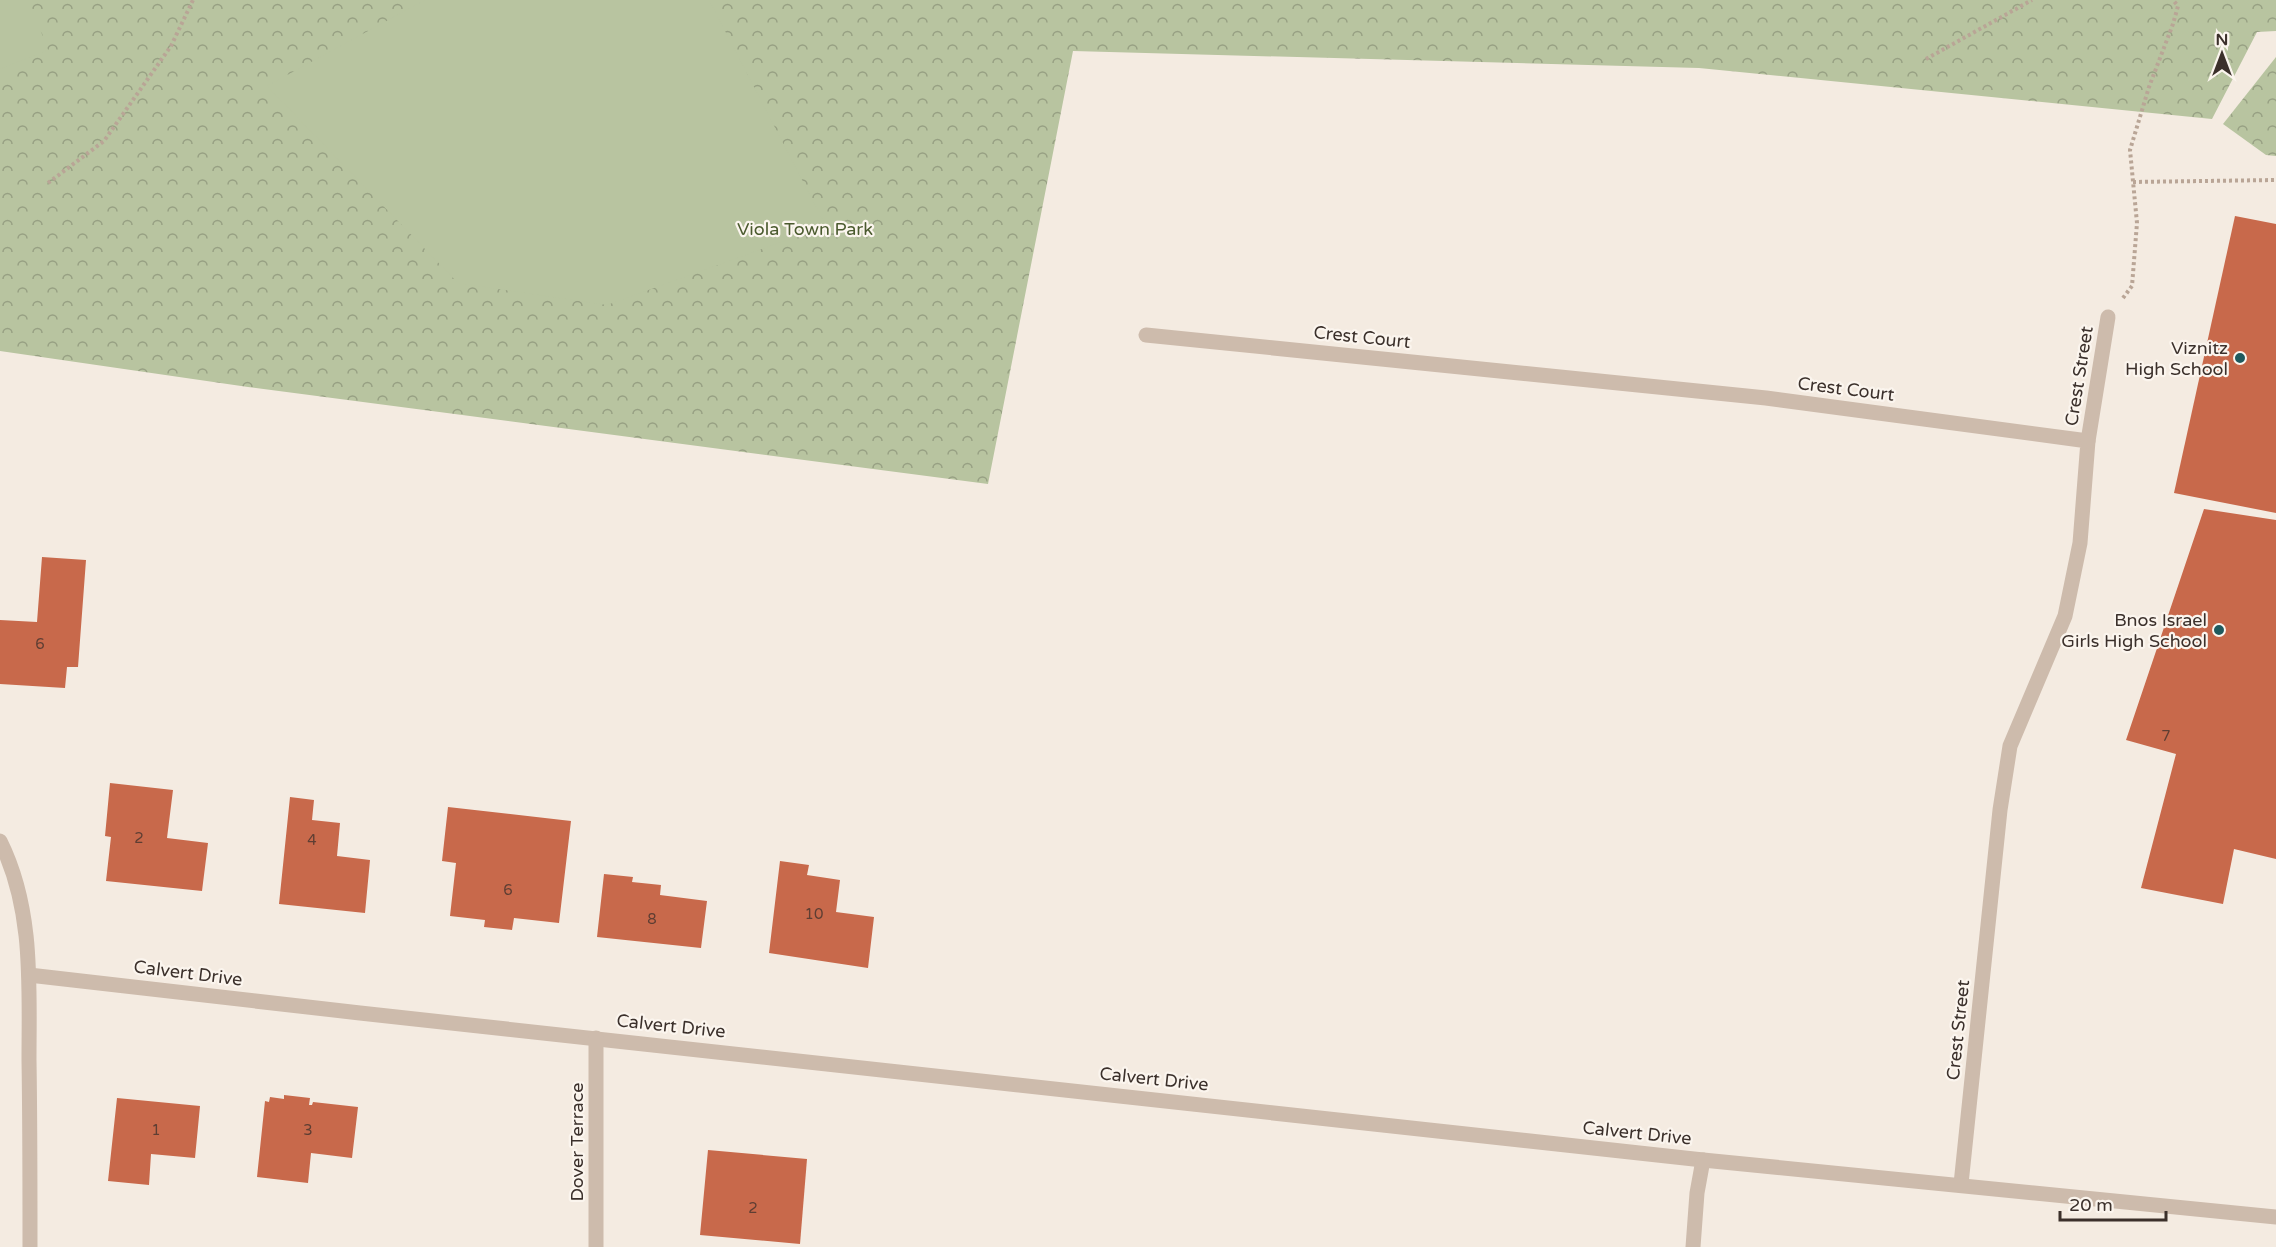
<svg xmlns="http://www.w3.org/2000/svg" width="2276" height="1247" font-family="'Varela Round',sans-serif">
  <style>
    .park { fill: url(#park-crowns) }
    .pitch { fill: #b8c4a0 }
    .building { fill: #c8694b }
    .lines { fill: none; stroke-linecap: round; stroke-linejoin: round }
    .path { stroke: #b9a596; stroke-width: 4; stroke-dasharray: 3 3; stroke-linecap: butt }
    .minor { stroke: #cdbbac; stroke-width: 15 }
    .poi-dot { fill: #1f5a5e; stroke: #fbf5ee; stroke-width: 2 }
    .labels { text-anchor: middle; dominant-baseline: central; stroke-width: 4.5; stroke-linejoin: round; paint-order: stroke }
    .number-label { font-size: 15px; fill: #5e3e33 }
    .park-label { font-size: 18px; fill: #4a5a2e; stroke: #fbf5ee }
    .street-label { font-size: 18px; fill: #3b302b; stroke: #fbf5ee }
    .poi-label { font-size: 18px; fill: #3b302b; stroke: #fbf5ee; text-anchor: end }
  </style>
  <defs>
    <pattern id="park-crowns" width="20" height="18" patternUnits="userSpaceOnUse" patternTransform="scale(1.5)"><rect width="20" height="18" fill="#b8c4a0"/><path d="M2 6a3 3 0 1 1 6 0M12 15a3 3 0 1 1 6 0" fill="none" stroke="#97a083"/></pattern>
  </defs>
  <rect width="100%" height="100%" fill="#f4ebe1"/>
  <g class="park">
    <polygon points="0,0 2276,0 2276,31 2257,32 2212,119 1699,68 1073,51 988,484 248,387 0,351"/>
    <polygon points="2276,57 2276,156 2266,155 2223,124"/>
  </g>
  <g class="pitch">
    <polygon points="0,0 29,0 48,50 0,69"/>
    <polygon points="425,0 709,0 826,226 607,305 458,283 267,86"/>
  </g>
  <g class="building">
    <polygon points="2235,216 2276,224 2276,513 2174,493"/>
    <polygon points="2204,509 2276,520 2276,859 2234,849 2223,904 2141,888 2176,754 2126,740"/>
    <polygon points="42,557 86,560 78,667 67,667 65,688 0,684 0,620 37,622"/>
    <polygon points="110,783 173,790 167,838 208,843 202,891 106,881 111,837 105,836"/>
    <polygon points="290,797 314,800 312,820 340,823 337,856 370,860 365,913 279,904"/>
    <polygon points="448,807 571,821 559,923 514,918 512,930 484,927 485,920 450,916 456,863 442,861"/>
    <polygon points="780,861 809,865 807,875 840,880 836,912 874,917 868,968 769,953"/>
    <polygon points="604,874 633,877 632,882 661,885 660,895 707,901 701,948 597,937"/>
    <polygon points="284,1095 310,1098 309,1105 312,1105 313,1102 358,1107 352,1158 311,1153 308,1183 257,1177 265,1101 269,1102 270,1097 284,1099"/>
    <polygon points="117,1098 200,1106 195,1158 151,1154 149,1185 108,1181"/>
    <polygon points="708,1150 807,1159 800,1244 700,1235"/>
  </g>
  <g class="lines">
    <g class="path">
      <polyline points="1926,59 2032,0"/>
      <polyline points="2133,182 2276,180"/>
      <polyline points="48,183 104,141 171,46 193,0"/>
      <polyline points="2123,298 2132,286 2137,223 2130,150 2149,87 2173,24 2178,6 2173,0"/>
    </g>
    <g class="minor">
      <polyline points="1146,335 1766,398 2088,441 2080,543 2065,616 2010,746 2000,810 1961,1184"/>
      <polyline points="2088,441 2108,317"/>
      <path d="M0,841C34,909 29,986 29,1060C30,1122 30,1185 30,1247"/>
      <polyline points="29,975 360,1013 1703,1160 2276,1217"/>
      <polyline points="596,1038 596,1247"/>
      <polyline points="1693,1247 1697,1193 1703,1160"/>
    </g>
  </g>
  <g class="poi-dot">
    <circle cx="2240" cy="358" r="6"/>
    <circle cx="2219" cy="630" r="6"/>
  </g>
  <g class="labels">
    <g class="number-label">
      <text x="40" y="644">6</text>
      <text x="2166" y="736">7</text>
      <text x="139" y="838">2</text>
      <text x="312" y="840">4</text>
      <text x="508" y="890">6</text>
      <text x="814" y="914">10</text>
      <text x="652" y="919">8</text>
      <text x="156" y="1130">1</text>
      <text x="308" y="1130">3</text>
      <text x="753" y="1208">2</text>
    </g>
    <g class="park-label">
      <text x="805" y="229">Viola Town Park</text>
    </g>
    <g class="street-label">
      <text transform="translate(1362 337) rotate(6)">Crest Court</text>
      <text transform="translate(2079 376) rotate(-81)">Crest Street</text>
      <text transform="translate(1846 389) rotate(7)">Crest Court</text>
      <text transform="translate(188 973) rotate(7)">Calvert Drive</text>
      <text transform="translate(671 1026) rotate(6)">Calvert Drive</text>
      <text transform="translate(1958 1030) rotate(-84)">Crest Street</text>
      <text transform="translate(1154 1079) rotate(6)">Calvert Drive</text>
      <text transform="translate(1637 1133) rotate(6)">Calvert Drive</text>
      <text transform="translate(577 1142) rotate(-90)">Dover Terrace</text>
    </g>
    <g class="poi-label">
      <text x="2228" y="348">Viznitz<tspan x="2228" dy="21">High School</tspan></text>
      <text x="2207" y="620">Bnos Israel<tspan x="2207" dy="21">Girls High School</tspan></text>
    </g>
  </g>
  <g transform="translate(2222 54)" stroke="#fbf5ee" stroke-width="4.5" paint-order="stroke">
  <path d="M0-4.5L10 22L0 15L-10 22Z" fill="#3b302b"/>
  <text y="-9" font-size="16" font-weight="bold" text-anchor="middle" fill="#3b302b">N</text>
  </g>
  <path d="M2060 1211v9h106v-9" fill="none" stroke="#3b302b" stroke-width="3"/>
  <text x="2069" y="1211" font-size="18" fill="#3b302b" stroke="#fbf5ee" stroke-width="4.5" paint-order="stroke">20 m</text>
</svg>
